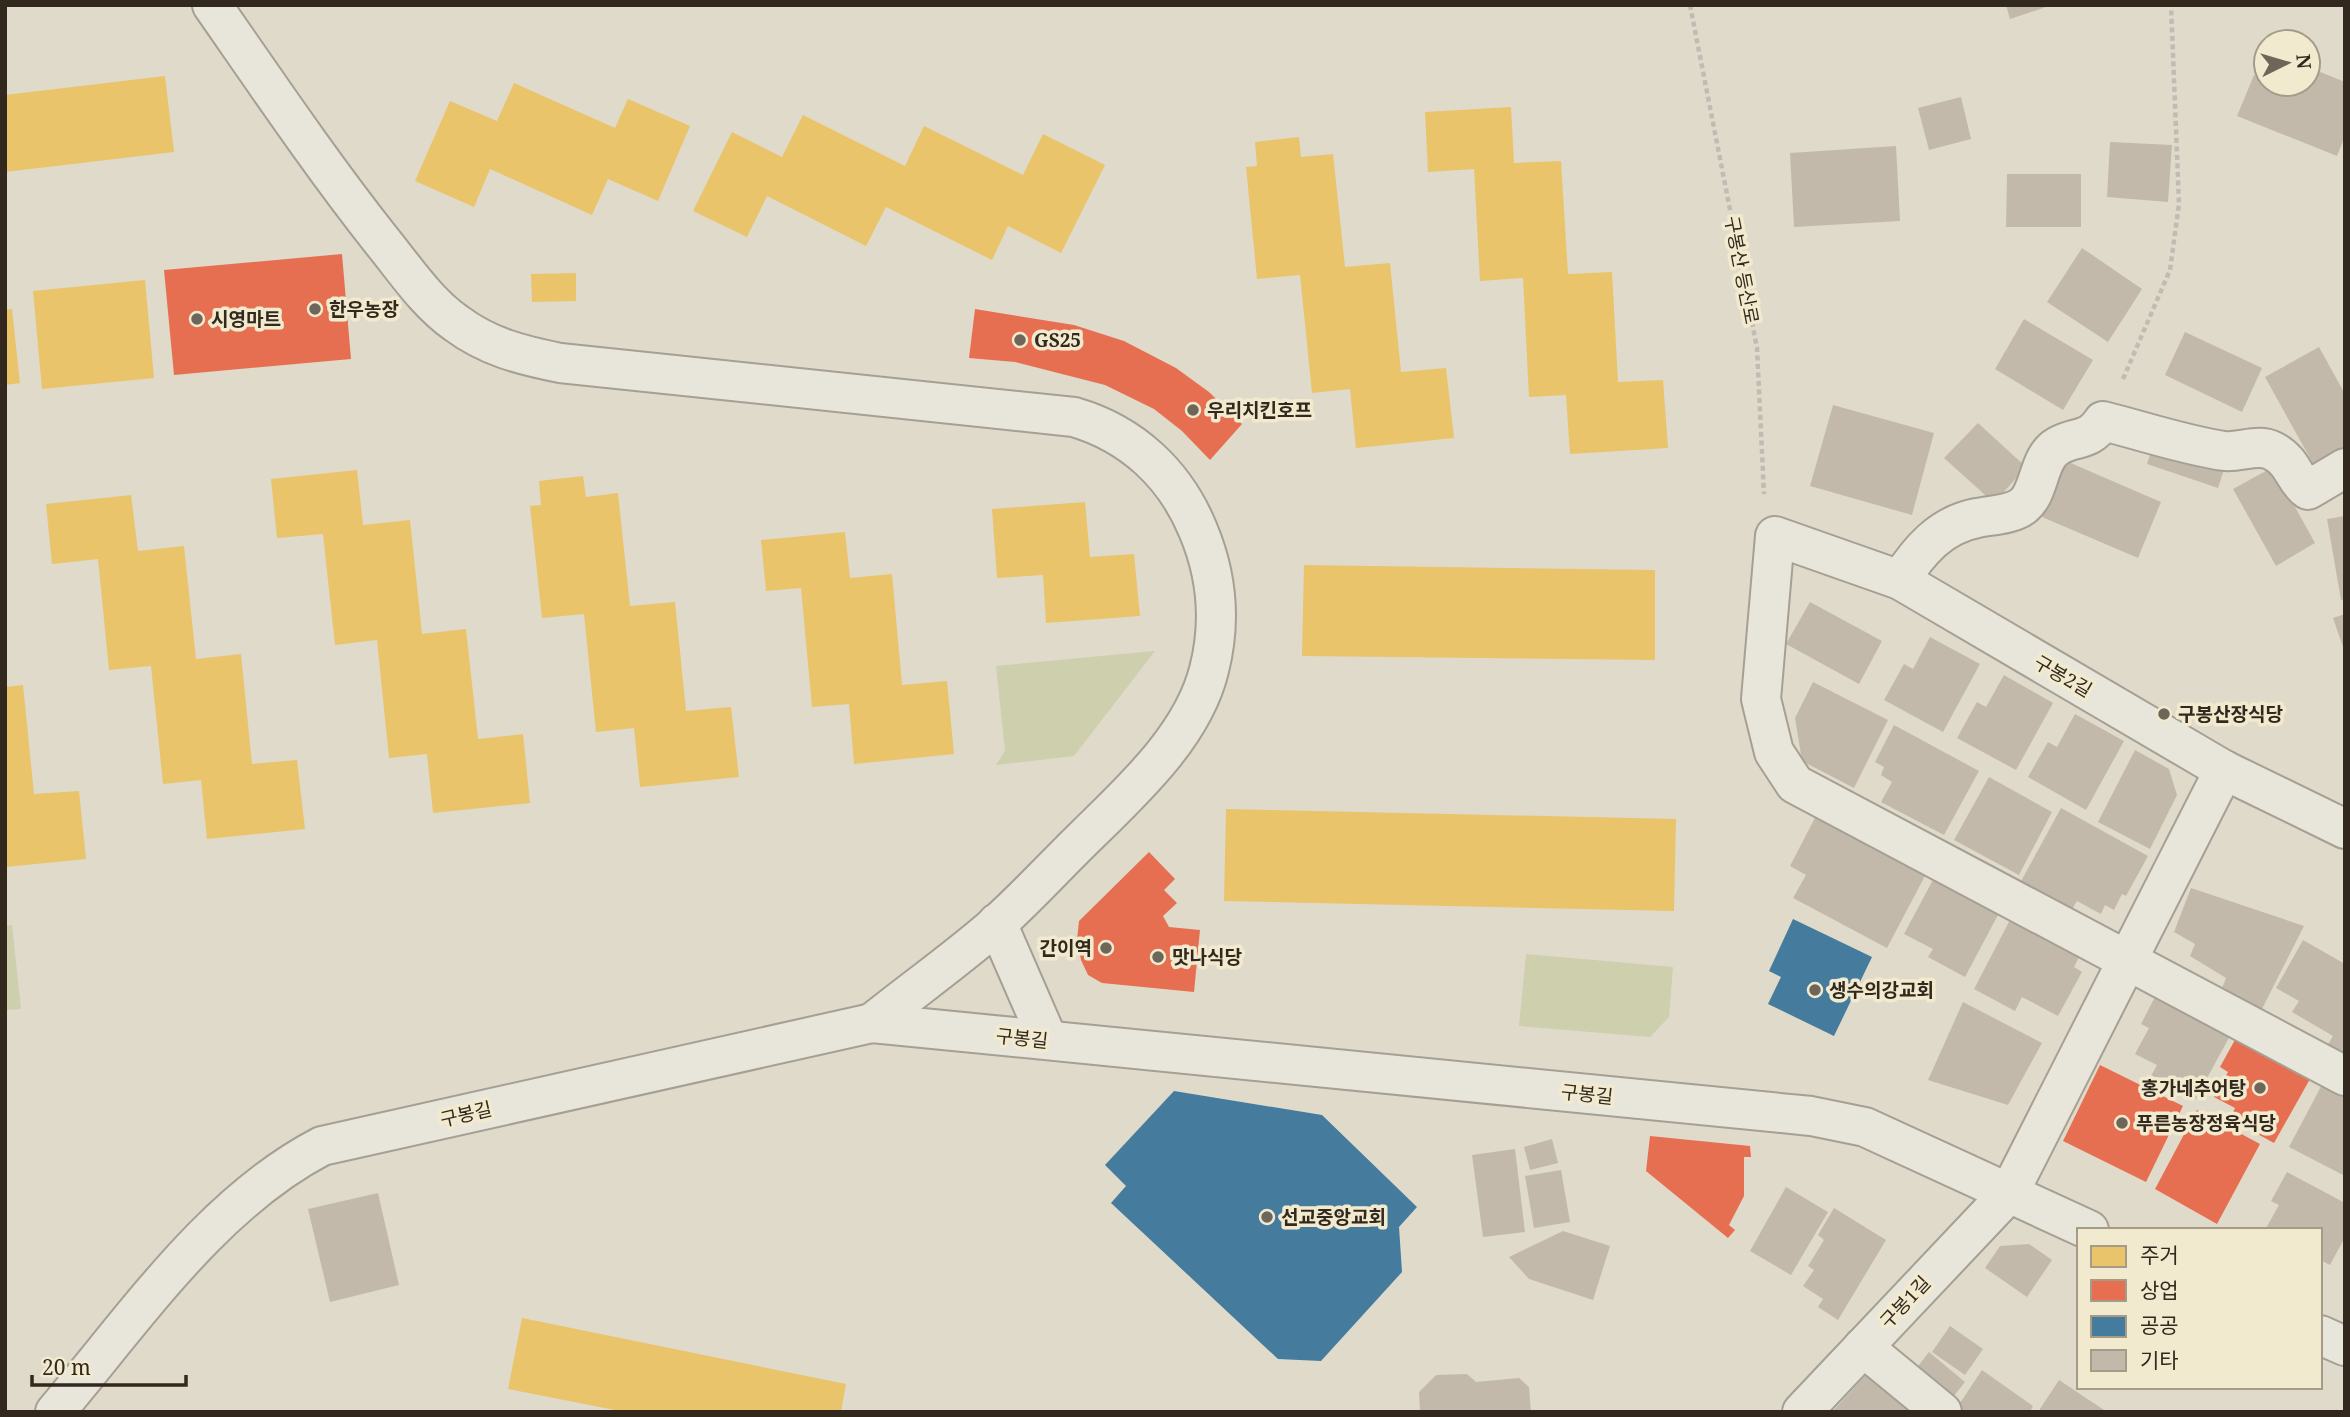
<svg xmlns="http://www.w3.org/2000/svg" width="2350" height="1417" font-family="'Noto Serif','Noto Sans KR',serif">
  <style>
    .green { fill: #cdcfad }
    .homes { fill: #e9c46a }
    .shops { fill: #e76f51 }
    .public { fill: #457b9d }
    .building { fill: #c3b9ab }
    .lines { fill: none; stroke-linecap: round; stroke-linejoin: round }
    .minor-casing { stroke: #a59f94; stroke-width: 42 }
    .path { stroke: #c1bcb3; stroke-width: 4.5; stroke-dasharray: 5 3.5; stroke-linecap: butt }
    .minor { stroke: #e8e5db; stroke-width: 38 }
    .poi-dot { fill: #6f665a; stroke: #f1eacf; stroke-width: 2.5 }
    .labels { text-anchor: middle; dominant-baseline: central; stroke-width: 7; stroke-linejoin: round; paint-order: stroke }
    .street-label { font-size: 19px; fill: #32281d; stroke: #f1eacf }
    .poi-label { font-size: 19px; font-weight: bold; fill: #32281d; stroke: #f1eacf; text-anchor: start }
  </style>
  <rect width="100%" height="100%" fill="#e0daca"/>
  <g class="green">
    <polygon points="1155,651 1074,756 996,765 1005,751 996,666"/>
    <polygon points="12,925 21,1009 5,1010 5,926"/>
    <polygon points="1526,954 1673,967 1669,1017 1650,1037 1519,1026"/>
  </g>
  <g class="homes">
    <polygon points="165,76 174,152 5,172 5,95"/>
    <polygon points="514,83 615,128 628,99 690,126 658,201 608,179 592,215 490,169 474,207 415,181 450,101 497,121"/>
    <polygon points="1511,107 1514,163 1561,161 1568,274 1612,272 1618,382 1663,380 1668,448 1570,454 1566,395 1529,397 1523,278 1480,281 1474,169 1428,172 1425,112"/>
    <polygon points="803,115 905,166 924,126 1023,175 1043,134 1105,165 1061,253 1008,226 992,260 886,207 866,246 767,196 747,237 693,211 732,132 782,157"/>
    <polygon points="1299,137 1301,157 1333,154 1345,267 1390,263 1401,372 1446,368 1454,438 1356,448 1350,389 1312,393 1300,275 1257,279 1246,167 1257,166 1255,142"/>
    <polygon points="576,273 576,301 532,302 531,274"/>
    <polygon points="145,280 154,378 42,389 33,291"/>
    <polygon points="12,309 20,383 5,385 5,310"/>
    <polygon points="357,470 363,525 410,520 422,634 466,629 478,739 523,734 530,803 433,813 427,754 389,758 377,640 335,645 323,534 277,538 271,479"/>
    <polygon points="583,476 586,497 618,493 630,606 675,602 686,711 731,707 739,777 640,787 634,728 596,732 584,614 542,618 530,506 541,505 539,481"/>
    <polygon points="131,495 138,551 184,546 196,659 241,654 252,764 297,760 305,829 207,839 201,780 163,784 151,666 109,670 98,559 52,564 46,504"/>
    <polygon points="1085,502 1090,557 1134,554 1140,616 1046,623 1043,575 997,578 992,509"/>
    <polygon points="845,532 850,578 892,574 902,685 947,681 954,754 854,764 849,704 812,707 801,588 766,591 761,540"/>
    <polygon points="1304,565 1655,570 1655,660 1302,656"/>
    <polygon points="23,685 34,794 79,791 86,859 5,867 5,687"/>
    <polygon points="1226,809 1676,819 1674,911 1224,901"/>
    <polygon points="522,1318 846,1384 841,1412 625,1412 508,1389"/>
  </g>
  <g class="shops">
    <polygon points="342,254 351,359 174,375 164,270"/>
    <polygon points="975,309 1074,325 1124,341 1176,368 1209,392 1242,424 1210,460 1182,431 1154,409 1105,385 1015,362 969,358"/>
    <polygon points="1149,852 1175,879 1164,890 1177,903 1163,916 1169,927 1200,930 1194,992 1102,983 1088,975 1081,960 1077,940 1079,921"/>
    <polygon points="2236,1038 2310,1079 2274,1143 2230,1119 2235,1108 2214,1097 2228,1072 2220,1067"/>
    <polygon points="2100,1065 2183,1106 2146,1182 2063,1141"/>
    <polygon points="2197,1110 2260,1144 2217,1224 2155,1189"/>
    <polygon points="1650,1136 1750,1146 1751,1157 1744,1157 1744,1196 1729,1225 1735,1230 1728,1238 1646,1171"/>
  </g>
  <g class="public">
    <polygon points="1793,919 1872,957 1834,1036 1768,1004 1781,977 1769,971"/>
    <polygon points="1174,1091 1322,1115 1417,1207 1399,1227 1402,1272 1321,1361 1278,1359 1111,1203 1126,1186 1105,1165"/>
  </g>
  <g class="building">
    <polygon points="2006,5 2048,5 2049,6 2010,19"/>
    <polygon points="2308,67 2345,82 2345,136 2337,156 2237,116 2254,75 2266,80 2266,84 2277,84 2294,91 2297,84 2308,84"/>
    <polygon points="1961,97 1971,139 1929,150 1918,108"/>
    <polygon points="2110,142 2172,145 2168,202 2107,197"/>
    <polygon points="1896,146 1900,221 1794,227 1790,153"/>
    <polygon points="2007,174 2081,174 2081,227 2006,227"/>
    <polygon points="2082,248 2142,289 2108,342 2047,302"/>
    <polygon points="2024,319 2093,360 2063,410 1995,369"/>
    <polygon points="2185,332 2262,368 2242,412 2165,375"/>
    <polygon points="2319,347 2345,394 2345,453 2316,469 2265,377"/>
    <polygon points="1833,405 1934,433 1912,515 1810,486"/>
    <polygon points="1978,423 2026,467 1994,503 1944,458"/>
    <polygon points="2155,439 2226,463 2218,488 2147,464"/>
    <polygon points="2066,461 2161,502 2138,558 2042,517"/>
    <polygon points="2273,467 2315,543 2276,566 2233,489"/>
    <polygon points="2345,516 2345,599 2341,600 2327,519"/>
    <polygon points="1810,602 1882,641 1859,684 1786,644"/>
    <polygon points="2345,614 2345,650 2344,650 2333,618"/>
    <polygon points="1930,637 1980,664 1943,732 1884,700 1904,664 1913,669"/>
    <polygon points="2004,675 2053,703 2016,770 1957,738 1977,702 1986,707"/>
    <polygon points="1813,682 1888,720 1854,788 1802,761 1795,718"/>
    <polygon points="2075,714 2124,741 2086,810 2028,777 2048,742 2057,747"/>
    <polygon points="1894,725 1979,771 1944,835 1881,802 1892,782 1881,775 1884,767 1875,762"/>
    <polygon points="2135,750 2169,769 2177,795 2150,849 2098,822"/>
    <polygon points="1989,777 2052,812 2019,875 1954,840"/>
    <polygon points="2061,808 2148,856 2126,896 2122,894 2114,910 2105,905 2101,914 2077,901 2071,911 2020,883"/>
    <polygon points="1817,814 1927,872 1887,948 1793,898 1806,875 1790,866"/>
    <polygon points="1934,878 1999,913 1965,977 1928,957 1933,949 1904,934"/>
    <polygon points="2191,888 2304,926 2262,1009 2222,988 2226,978 2190,956 2195,944 2174,932"/>
    <polygon points="2011,918 2080,955 2074,967 2082,972 2058,1016 2022,997 2015,1011 1974,989"/>
    <polygon points="2303,940 2345,964 2345,1056 2327,1046 2333,1036 2292,1012 2299,1001 2276,988"/>
    <polygon points="2156,995 2230,1036 2195,1100 2151,1076 2157,1065 2135,1054 2149,1028 2141,1024"/>
    <polygon points="1963,1002 2042,1043 2008,1105 1928,1080"/>
    <polygon points="2325,1079 2345,1090 2345,1176 2289,1147"/>
    <polygon points="1552,1139 1558,1163 1530,1170 1524,1147"/>
    <polygon points="1515,1149 1525,1232 1483,1237 1472,1155"/>
    <polygon points="1561,1170 1570,1222 1534,1228 1525,1176"/>
    <polygon points="2287,1172 2345,1203 2345,1237 2330,1265 2320,1260 2320,1230 2265,1230 2279,1205 2271,1201"/>
    <polygon points="1786,1187 1828,1212 1791,1275 1750,1251"/>
    <polygon points="378,1193 399,1285 330,1302 308,1209"/>
    <polygon points="1834,1208 1886,1240 1838,1320 1818,1307 1823,1299 1803,1286 1814,1270 1808,1266 1824,1240 1818,1235"/>
    <polygon points="1563,1231 1610,1246 1593,1300 1529,1279 1509,1257"/>
    <polygon points="2029,1244 2052,1260 2027,1297 1985,1268 2000,1246"/>
    <polygon points="1950,1326 1983,1349 1965,1375 1932,1352"/>
    <polygon points="1929,1352 1965,1382 1945,1407 1909,1378"/>
    <polygon points="1874,1366 1920,1412 1832,1412"/>
    <polygon points="1982,1370 2033,1406 2030,1412 1954,1412"/>
    <polygon points="1467,1374 1476,1382 1519,1378 1529,1387 1531,1412 1420,1412 1419,1392 1436,1375"/>
    <polygon points="2059,1380 2107,1412 2038,1412"/>
  </g>
  <g class="lines">
    <defs>
      <g id="minor">
        <path d="M212,5C267,84 321,164 381,240C404,268 426,302 456,323C488,347 521,355 560,363L1074,417C1132,434 1175,474 1198,530C1217,575 1221,623 1209,670C1193,735 1133,790 1087,835C1057,864 1028,896 997,924C957,959 913,990 872,1023"/>
        <path d="M1900,580C1919,551 1940,525 1977,518C1992,515 2011,515 2023,506C2041,492 2037,458 2058,446C2077,435 2088,443 2103,421C2143,431 2184,445 2224,451C2240,453 2258,443 2273,451C2294,462 2293,479 2308,490L2345,468"/>
        <polyline points="2345,829 2224,770 1900,580 1775,536 1761,699 1774,752 1795,784 2345,1076"/>
        <polyline points="997,923 1048,1040"/>
        <polyline points="2320,1335 2345,1346"/>
        <polyline points="1863,1347 1942,1412"/>
        <path d="M55,1412C135,1318 212,1203 322,1146L872,1023L1811,1116L1865,1127L2089,1230"/>
        <polyline points="1802,1412 2009,1193 2224,770"/>
      </g>
    </defs>
    <use href="#minor" class="minor-casing"/>
    <g class="path">
      <polyline points="1690,5 1757,348 1764,494"/>
      <polyline points="2123,379 2170,270 2179,204 2171,5"/>
    </g>
    <use href="#minor" class="minor"/>
  </g>
  <g class="poi-dot">
    <circle cx="315" cy="309" r="7"/>
    <circle cx="197" cy="319" r="7"/>
    <circle cx="1020" cy="340" r="7"/>
    <circle cx="1193" cy="410" r="7"/>
    <circle cx="2164" cy="714" r="7"/>
    <circle cx="1106" cy="948" r="7"/>
    <circle cx="1158" cy="957" r="7"/>
    <circle cx="1815" cy="990" r="7"/>
    <circle cx="2260" cy="1088" r="7"/>
    <circle cx="2122" cy="1123" r="7"/>
    <circle cx="1267" cy="1217" r="7"/>
  </g>
  <g class="labels">
    <g class="street-label">
      <text transform="translate(1742 270) rotate(79)">구봉산 등산로</text>
      <text transform="translate(2063 676) rotate(30)">구봉2길</text>
      <text transform="translate(1022 1038) rotate(6)">구봉길</text>
      <text transform="translate(1587 1094) rotate(6)">구봉길</text>
      <text transform="translate(466 1114) rotate(-13)">구봉길</text>
      <text transform="translate(1905 1302) rotate(-47)">구봉1길</text>
    </g>
    <g class="poi-label">
      <text x="329" y="309">한우농장</text>
      <text x="211" y="319">시영마트</text>
      <text x="1034" y="340">GS25</text>
      <text x="1207" y="410">우리치킨호프</text>
      <text x="2178" y="714">구봉산장식당</text>
      <text x="1092" y="948" text-anchor="end">간이역</text>
      <text x="1172" y="957">맛나식당</text>
      <text x="1829" y="990">생수의강교회</text>
      <text x="2246" y="1088" text-anchor="end">홍가네추어탕</text>
      <text x="2136" y="1123">푸른농장정육식당</text>
      <text x="1281" y="1217">선교중앙교회</text>
    </g>
  </g>
  <rect width="2350" height="1417" fill="none" stroke="#32281d" stroke-width="14"/>
  <rect x="2077" y="1228" width="245" height="161" fill="#f1eacf" stroke="#a59c88" stroke-width="2"/>
  <rect x="2091" y="1246" width="35" height="21" fill="#e9c46a" stroke="#a59c88" stroke-width="2"/>
  <text x="2140" y="1263" font-size="21" fill="#32281d">주거</text>
  <rect x="2091" y="1280" width="35" height="21" fill="#e76f51" stroke="#a59c88" stroke-width="2"/>
  <text x="2140" y="1298" font-size="21" fill="#32281d">상업</text>
  <rect x="2091" y="1316" width="35" height="21" fill="#457b9d" stroke="#a59c88" stroke-width="2"/>
  <text x="2140" y="1333" font-size="21" fill="#32281d">공공</text>
  <rect x="2091" y="1350" width="35" height="21" fill="#c3b9ab" stroke="#a59c88" stroke-width="2"/>
  <text x="2140" y="1368" font-size="21" fill="#32281d">기타</text>
  <g transform="translate(2287 63) rotate(85)"><circle r="33" fill="#f1eacf" stroke="#a59c88" stroke-width="2"/>
  <path d="M0-5L12 26L0 18L-12 26Z" fill="#6f665a"/>
  <text y="-10" font-size="19" font-weight="bold" text-anchor="middle" fill="#32281d">N</text>
  </g>
  <path d="M32 1375v10h154v-10" fill="none" stroke="#32281d" stroke-width="3.5"/>
  <text x="42" y="1375" font-size="21" fill="#32281d" stroke="#f1eacf" stroke-width="5" paint-order="stroke">20 m</text>
</svg>
